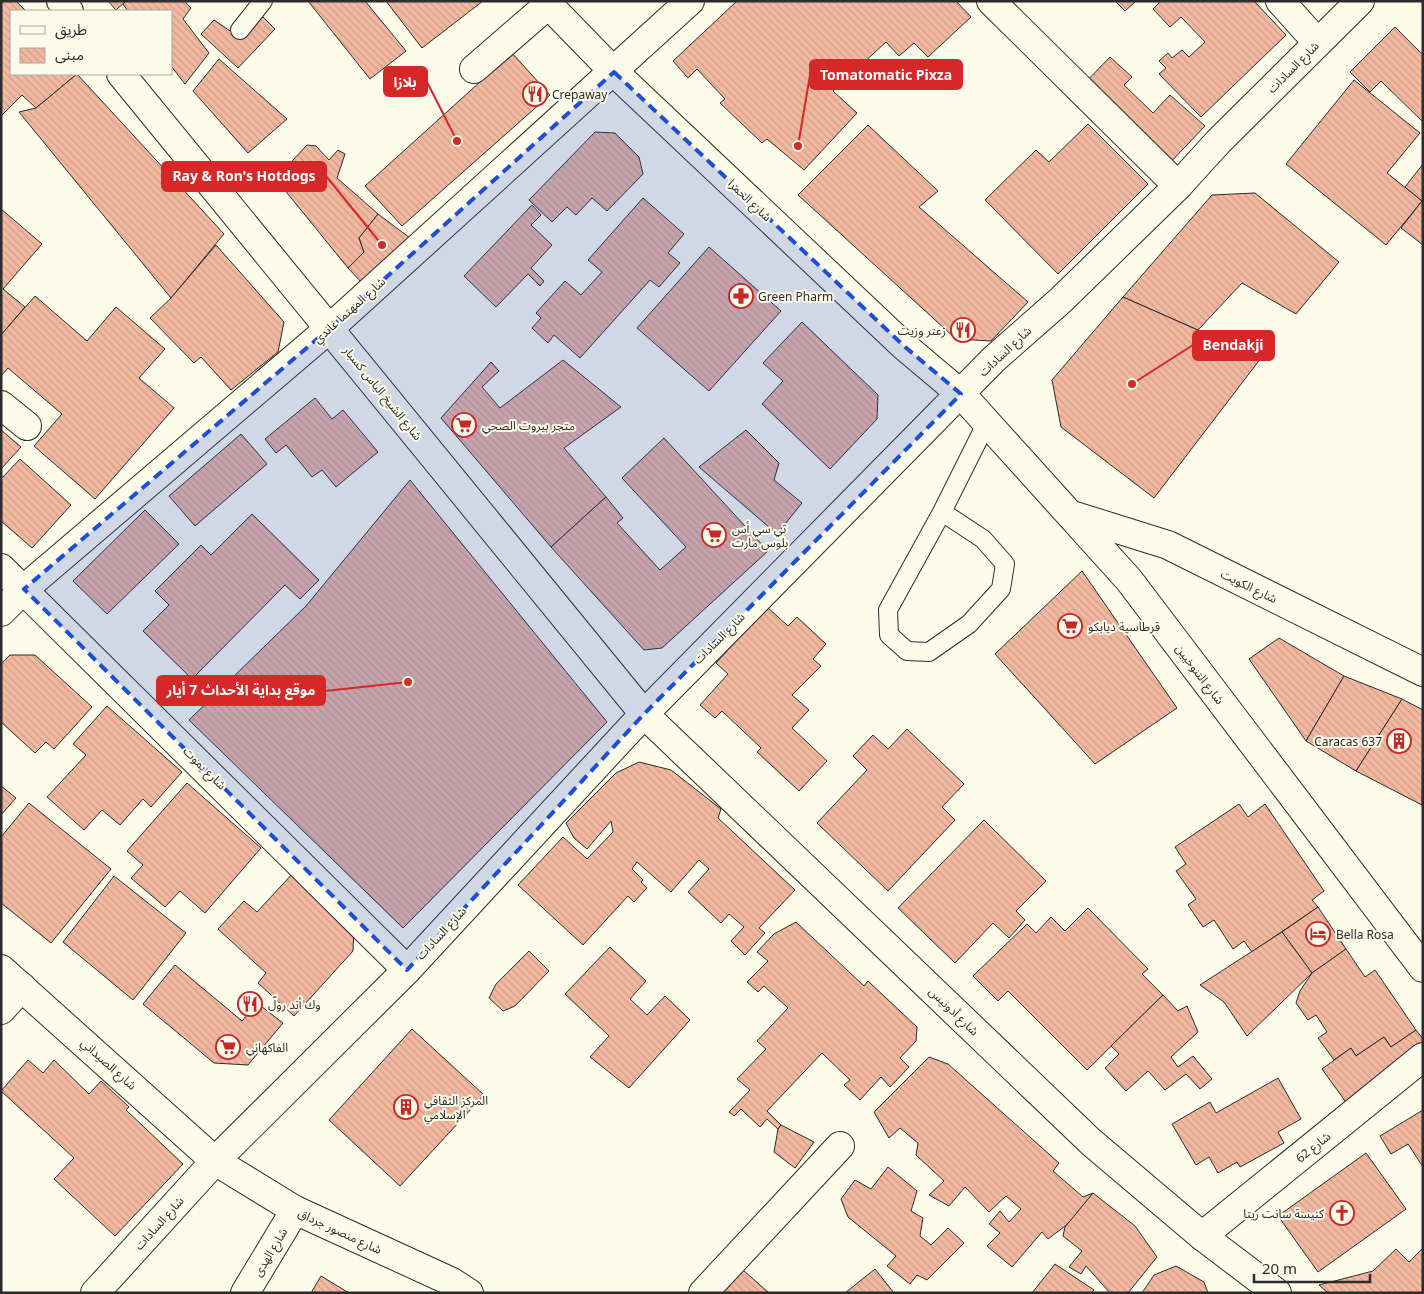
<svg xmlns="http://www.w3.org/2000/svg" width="1424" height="1294" font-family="'Noto Sans','Noto Sans Arabic',sans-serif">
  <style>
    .building { fill: url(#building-back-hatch); stroke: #2b2b2b }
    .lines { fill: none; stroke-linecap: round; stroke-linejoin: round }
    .lane-casing { stroke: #2b2b2b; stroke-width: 20 }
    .street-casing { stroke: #2b2b2b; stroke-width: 30 }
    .secondary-casing { stroke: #2b2b2b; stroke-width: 30 }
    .lane { stroke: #fdfbea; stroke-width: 18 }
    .street { stroke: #fdfbea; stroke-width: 28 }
    .secondary { stroke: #fdfbea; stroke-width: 28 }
    .marked { fill: #1d4ed8; fill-opacity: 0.2; stroke: #1d4ed8; stroke-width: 4; stroke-dasharray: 10 6; stroke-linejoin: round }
    .labels { text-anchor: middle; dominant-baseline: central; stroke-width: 4; stroke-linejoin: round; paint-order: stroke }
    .street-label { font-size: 12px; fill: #2b2b2b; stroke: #fdfbea }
    .poi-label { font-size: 12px; fill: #2b2b2b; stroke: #fdfbea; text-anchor: start }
    .leader { fill: none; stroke: #d62828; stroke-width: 2 }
    .callout-dot { fill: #d62828; stroke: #fdfbea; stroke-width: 2 }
    .callout { fill: #d62828; stroke: #d62828; stroke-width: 2 }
    .callout-label { font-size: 14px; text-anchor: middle; font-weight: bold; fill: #fff }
  </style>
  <defs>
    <pattern id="building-back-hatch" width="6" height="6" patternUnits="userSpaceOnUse" patternTransform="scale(1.25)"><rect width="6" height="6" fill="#f2b8a0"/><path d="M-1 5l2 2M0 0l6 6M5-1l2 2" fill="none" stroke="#d09e8a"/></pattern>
  </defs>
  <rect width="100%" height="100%" fill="#fdfbea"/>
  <g class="building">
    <polygon points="1,1 16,1 26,11 11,11 11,74 77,74 36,108 22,95 1,116"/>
    <polygon points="108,1 126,1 116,10"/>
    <polygon points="126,1 184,1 191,8 183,19 209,53 185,84 171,66 171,11 128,11 123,4"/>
    <polygon points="308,1 365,1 406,51 370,79"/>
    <polygon points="386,1 483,1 422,48"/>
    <polygon points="737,1 956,1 971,17 928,57 914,43 899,56 886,42 833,91 857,113 804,170 767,139 762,143 720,103 725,99 697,69 688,78 673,61"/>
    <polygon points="1115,1 1136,1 1125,11"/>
    <polygon points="1161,1 1254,1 1286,35 1201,117 1159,74 1166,68 1159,61 1168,53 1172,58 1182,50 1189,57 1205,42 1181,17 1170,27 1153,9"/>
    <polygon points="263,17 275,29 238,68 201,34 214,20 239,37"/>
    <polygon points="1395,27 1423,55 1423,122 1381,81 1370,92 1350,72"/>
    <polygon points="512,53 550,95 402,226 365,186"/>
    <polygon points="1110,57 1132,77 1124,85 1153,113 1170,95 1205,126 1166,167 1081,87"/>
    <polygon points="219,59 287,119 248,153 193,91"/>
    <polygon points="77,74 224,234 171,298 19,112 36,108"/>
    <polygon points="1354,80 1420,133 1387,173 1422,201 1386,245 1286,164"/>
    <polygon points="1088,124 1148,184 1058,274 985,200 1036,150 1049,162"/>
    <polygon points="868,125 938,191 919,207 1028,302 991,341 956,339 798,195"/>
    <polygon points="595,132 615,133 639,157 643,174 607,211 592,198 576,215 567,207 552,222 529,200"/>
    <polygon points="307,145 316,146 329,160 338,150 345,154 337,178 378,214 359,238 364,252 348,268 279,183 293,160"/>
    <polygon points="1423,164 1423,245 1401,228 1422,201 1405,187"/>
    <polygon points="1255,193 1339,262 1296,314 1242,283 1198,330 1123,297 1212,195"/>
    <polygon points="643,198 684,234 668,253 680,263 659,287 650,280 580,358 554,335 548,343 532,328 541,318 536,313 565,281 581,295 602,272 588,260"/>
    <polygon points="532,205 541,215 531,225 552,245 531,268 544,281 540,286 528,274 496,307 464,276"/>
    <polygon points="1,209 42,244 3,289 25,307 1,335"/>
    <polygon points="378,214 410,238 363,284 348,268 364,252 359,238"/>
    <polygon points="216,245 284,322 278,352 231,390 201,357 194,363 150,318 171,298"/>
    <polygon points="709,247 781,311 709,391 637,328"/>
    <polygon points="35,296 87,341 116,307 165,349 139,378 174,408 95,499 34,446 62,414 8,368 1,376 1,335"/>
    <polygon points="1123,297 1261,358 1154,498 1061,427 1052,380"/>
    <polygon points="802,322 878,395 877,419 830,469 762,404 783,381 763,363"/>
    <polygon points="563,360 621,407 564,448 606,497 551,547 441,418 491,362 499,371 482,387 500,408"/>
    <polygon points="315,398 332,419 343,410 378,452 336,487 322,470 312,477 286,445 276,453 265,439"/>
    <polygon points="1,430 21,447 1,469"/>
    <polygon points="746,430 779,463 774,480 802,503 777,534 699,467"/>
    <polygon points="241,434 267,464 195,526 169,496"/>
    <polygon points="664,438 768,551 662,648 644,650 551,547 606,497 623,518 617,523 660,570 686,547 622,478"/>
    <polygon points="20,459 71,505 32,548 1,521 1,479"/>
    <polygon points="410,480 607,722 403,928 189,720 306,606"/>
    <polygon points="145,510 179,544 107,614 73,581"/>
    <polygon points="252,514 319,580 300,599 285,585 192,679 143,631 169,605 155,591 201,545 211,555"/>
    <polygon points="1082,571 1177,708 1095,764 995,654"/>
    <polygon points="767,607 788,626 797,617 826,644 813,659 821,666 792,695 809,710 792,728 827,761 799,791 757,752 761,748 722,711 715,718 700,705 728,674 716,663"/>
    <polygon points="1279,638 1344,676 1306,741 1249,659"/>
    <polygon points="10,655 35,655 92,707 54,749 46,742 35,753 1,722 1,664"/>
    <polygon points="1344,676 1402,699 1356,771 1306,741"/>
    <polygon points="1402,699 1423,710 1422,805 1356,771"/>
    <polygon points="107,706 182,772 151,807 143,799 120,825 102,810 84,830 47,797 86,755 73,744"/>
    <polygon points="907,729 964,784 942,807 955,820 888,891 817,823 867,770 853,756 873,735 888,749"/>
    <polygon points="639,762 671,770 721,809 718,818 795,890 759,928 765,933 745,955 731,941 744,927 729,914 721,923 688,892 709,869 699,860 671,892 637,862 632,869 643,880 641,882 647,888 634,902 628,896 583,945 518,885 563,837 587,859 613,832 611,821 587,849 574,838 566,823 616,773"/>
    <polygon points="187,783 261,848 205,913 180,891 165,907 131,878 143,865 127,851"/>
    <polygon points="1,786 16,798 1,815"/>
    <polygon points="29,803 111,869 51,943 1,903 1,837"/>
    <polygon points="1239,804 1248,817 1265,804 1324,891 1312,900 1318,907 1252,952 1244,941 1233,949 1214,920 1203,927 1188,905 1196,899 1176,871 1186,864 1175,847"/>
    <polygon points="984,820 1046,881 1016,911 1025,920 1009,938 993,923 955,963 898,908"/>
    <polygon points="294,872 354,927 353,951 294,1016 258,983 266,973 218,929 244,901 257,912"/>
    <polygon points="114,876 186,933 133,1000 63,942"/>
    <polygon points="1318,907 1346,949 1312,973 1282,932"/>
    <polygon points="1088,908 1148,969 1142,974 1163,995 1087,1070 1008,991 998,1001 973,976 1027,924 1036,933 1051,917 1065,931"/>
    <polygon points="796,922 864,986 868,981 917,1027 916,1041 900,1058 909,1067 890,1087 881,1077 860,1100 844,1085 850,1080 822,1053 767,1111 781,1125 778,1129 767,1119 760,1127 741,1109 734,1116 729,1112 750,1090 737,1079 766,1049 757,1041 788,1008 764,986 758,992 747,982 768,961 757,952 774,934"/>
    <polygon points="1282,932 1312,973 1247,1036 1224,1002 1200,985"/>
    <polygon points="610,947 646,981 630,999 647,1015 665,996 690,1020 629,1088 590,1057 609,1036 565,994"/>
    <polygon points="1346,949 1365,977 1375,970 1416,1030 1391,1047 1384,1037 1356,1056 1351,1048 1334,1060 1318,1038 1327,1032 1316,1015 1308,1020 1296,1003 1300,991 1312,973"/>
    <polygon points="529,951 549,971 515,1006 503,1011 489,998 496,984"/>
    <polygon points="175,965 242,1021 257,1003 283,1023 248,1065 214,1063 143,1004"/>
    <polygon points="1163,995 1178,1011 1187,1006 1198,1032 1171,1057 1178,1067 1193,1056 1212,1079 1200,1089 1186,1074 1165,1090 1148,1071 1126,1091 1105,1068 1119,1054 1111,1046"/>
    <polygon points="412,1029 484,1095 400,1186 329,1120"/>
    <polygon points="1416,1030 1423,1039 1423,1052 1348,1105 1322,1069 1351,1048 1356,1056 1384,1037 1391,1047"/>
    <polygon points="929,1057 948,1064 1059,1163 1053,1171 1083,1197 1093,1193 1069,1223 1048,1239 1042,1232 1012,1267 987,1246 1000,1233 989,1224 1000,1211 1009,1222 1021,1209 1006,1196 989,1212 965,1187 949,1206 929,1195 944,1181 916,1155 918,1143 900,1128 889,1138 874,1112"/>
    <polygon points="28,1060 43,1073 54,1060 89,1094 101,1081 129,1107 126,1110 183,1164 115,1236 54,1179 74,1158 1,1091"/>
    <polygon points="1278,1078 1301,1119 1278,1132 1284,1143 1240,1167 1237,1162 1218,1173 1209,1157 1196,1165 1172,1124 1210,1102 1216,1113"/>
    <polygon points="1423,1110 1423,1167 1408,1144 1391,1154 1380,1136"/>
    <polygon points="781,1125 814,1142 795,1168 774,1152 778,1129"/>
    <polygon points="1366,1153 1406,1209 1318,1272 1278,1216"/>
    <polygon points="888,1167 917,1191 911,1211 923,1218 920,1236 931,1245 948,1228 964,1243 927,1280 917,1275 910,1284 887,1266 896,1256 848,1217 841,1199 855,1180 871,1189"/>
    <polygon points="1093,1193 1135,1226 1157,1257 1128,1293 1110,1293 1086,1266 1081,1274 1069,1267 1082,1251 1063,1236 1065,1227"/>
    <polygon points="1423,1248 1423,1293 1328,1293 1319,1285 1373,1271 1396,1249 1409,1262"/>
    <polygon points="1055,1264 1094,1290 1091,1293 1032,1293"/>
    <polygon points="1176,1266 1204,1282 1208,1293 1142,1293 1154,1275"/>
    <polygon points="875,1269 894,1293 845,1293"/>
    <polygon points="743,1270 769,1293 723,1293"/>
    <polygon points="321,1276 349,1293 311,1293"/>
  </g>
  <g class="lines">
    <defs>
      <g id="lane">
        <polyline points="240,30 263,1"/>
        <polyline points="942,512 983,539 1005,564 1001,589 969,624 929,652 907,651 889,635 888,610 942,512 987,422"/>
      </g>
      <g id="street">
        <polyline points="61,1 69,11"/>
        <polyline points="991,1 1178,186"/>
        <polyline points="1280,1 1317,42"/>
        <polyline points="474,69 548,5"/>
        <polyline points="121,74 644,714 1091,1142 1202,1236 1277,1293"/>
        <polyline points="961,394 1129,580 1423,968"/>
        <polyline points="1,405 27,426"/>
        <polyline points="1072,515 1168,545 1423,672"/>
        <polyline points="1,568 407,970"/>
        <polyline points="1,612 24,589 330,328 690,1"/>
        <polyline points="1,1010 22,987"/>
        <polyline points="1202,1236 1423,1057"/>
        <polyline points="245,1293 295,1210"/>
        <polyline points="703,1293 840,1146"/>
      </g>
      <g id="secondary">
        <polyline points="545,1 614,72 904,346 961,394"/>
        <polyline points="1,969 215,1161 295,1210 452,1282 469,1293"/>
        <polyline points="95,1293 215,1161 407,970 644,714 994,359 1061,300 1178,186 1218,142 1360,1"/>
      </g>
    </defs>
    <use href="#lane" class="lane-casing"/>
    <use href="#street" class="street-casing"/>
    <use href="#secondary" class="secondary-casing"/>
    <use href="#lane" class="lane"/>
    <use href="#street" class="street"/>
    <use href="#secondary" class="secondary"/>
  </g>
  <path class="marked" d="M614,72L904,346L961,394L644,714L407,970L24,589L330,328Z"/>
  <defs>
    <symbol id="restaurant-ring" viewBox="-11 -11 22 22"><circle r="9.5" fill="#fdfbea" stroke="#c62828" stroke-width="1.5"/><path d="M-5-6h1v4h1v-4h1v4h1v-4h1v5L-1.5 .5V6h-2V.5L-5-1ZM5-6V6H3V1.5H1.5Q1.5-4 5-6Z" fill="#c62828"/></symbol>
    <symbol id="pharmacy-ring" viewBox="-11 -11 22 22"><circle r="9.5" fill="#fdfbea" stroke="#c62828" stroke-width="1.5"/><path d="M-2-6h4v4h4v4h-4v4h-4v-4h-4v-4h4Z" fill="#c62828"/></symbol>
    <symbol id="supermarket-ring" viewBox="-11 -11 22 22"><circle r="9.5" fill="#fdfbea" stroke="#c62828" stroke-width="1.5"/><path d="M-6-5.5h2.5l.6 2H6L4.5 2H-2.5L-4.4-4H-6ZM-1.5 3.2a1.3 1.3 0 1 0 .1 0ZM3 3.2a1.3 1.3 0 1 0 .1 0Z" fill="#c62828"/></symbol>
    <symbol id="building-ring" viewBox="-11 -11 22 22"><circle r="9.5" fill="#fdfbea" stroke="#c62828" stroke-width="1.5"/><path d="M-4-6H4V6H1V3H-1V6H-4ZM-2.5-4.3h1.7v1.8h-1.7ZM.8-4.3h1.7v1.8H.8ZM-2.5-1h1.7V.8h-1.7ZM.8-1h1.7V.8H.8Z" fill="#c62828"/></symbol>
    <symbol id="hotel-ring" viewBox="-11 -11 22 22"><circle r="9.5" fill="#fdfbea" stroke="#c62828" stroke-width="1.5"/><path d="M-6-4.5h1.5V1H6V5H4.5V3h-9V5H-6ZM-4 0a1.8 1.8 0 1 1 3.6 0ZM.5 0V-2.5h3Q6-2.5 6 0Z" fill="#c62828"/></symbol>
    <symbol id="church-ring" viewBox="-11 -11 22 22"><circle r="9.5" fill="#fdfbea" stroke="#c62828" stroke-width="1.5"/><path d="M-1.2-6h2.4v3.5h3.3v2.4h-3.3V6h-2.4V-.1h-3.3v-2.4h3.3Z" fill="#c62828"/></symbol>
  </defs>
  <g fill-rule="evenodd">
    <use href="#restaurant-ring" x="521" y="80" width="28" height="28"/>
    <use href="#pharmacy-ring" x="727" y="282" width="28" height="28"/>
    <use href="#restaurant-ring" x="949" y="316" width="28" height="28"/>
    <use href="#supermarket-ring" x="450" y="411" width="28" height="28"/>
    <use href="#supermarket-ring" x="700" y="521" width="28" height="28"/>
    <use href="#supermarket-ring" x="1056" y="612" width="28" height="28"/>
    <use href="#building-ring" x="1385" y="727" width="28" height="28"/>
    <use href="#hotel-ring" x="1304" y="920" width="28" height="28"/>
    <use href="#restaurant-ring" x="236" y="990" width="28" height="28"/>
    <use href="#supermarket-ring" x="214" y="1033" width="28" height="28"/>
    <use href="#building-ring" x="392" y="1093" width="28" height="28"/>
    <use href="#church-ring" x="1328" y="1199" width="28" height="28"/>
  </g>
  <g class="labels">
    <g class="street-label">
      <text transform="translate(1293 67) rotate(-45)">شارع السادات</text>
      <text transform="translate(750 200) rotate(44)">شارع الحمرا</text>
      <text transform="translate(349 310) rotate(-42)">شارع المهتما غاندي</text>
      <text transform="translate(1005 351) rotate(-43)">شارع السادات</text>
      <text transform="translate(383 393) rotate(51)">شارع الشيخ الياس كسبار</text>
      <text transform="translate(1249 586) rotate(26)">شارع الكويت</text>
      <text transform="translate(719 638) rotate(-45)">شارع السادات</text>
      <text transform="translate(1200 674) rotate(53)">شارع التنوخيين</text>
      <text transform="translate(205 768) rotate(45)">شارع يموت</text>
      <text transform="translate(441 933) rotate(-47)">شارع السادات</text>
      <text transform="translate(954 1011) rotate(44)">شارع أدونيس</text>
      <text transform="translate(109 1064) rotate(42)">شارع الصيداني</text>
      <text transform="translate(1313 1147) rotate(-39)">شارع 62</text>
      <text transform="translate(159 1223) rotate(-48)">شارع السادات</text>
      <text transform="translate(340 1231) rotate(25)">شارع منصور جرداق</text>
      <text transform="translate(270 1252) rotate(-59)">شارع الهدى</text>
    </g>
    <g class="poi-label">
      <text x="552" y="94">Crepaway</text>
      <text x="758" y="296">Green Pharm</text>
      <text x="946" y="330" text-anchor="end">زعتر وزيت</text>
      <text x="482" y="425">متجر بيروت الصحي</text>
      <text x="732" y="528">تي سي أس<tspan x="732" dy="14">بلوس مارت</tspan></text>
      <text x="1088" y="626">قرطاسية ديابكو</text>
      <text x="1382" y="741" text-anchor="end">Caracas 637</text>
      <text x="1336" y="934">Bella Rosa</text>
      <text x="268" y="1004">وك أند رولّ</text>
      <text x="246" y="1047">الفاكهاني</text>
      <text x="424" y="1100">المركز الثقافي<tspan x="424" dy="14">الإسلامي</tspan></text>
      <text x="1324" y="1213" text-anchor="end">كنيسة سانت ريتا</text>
    </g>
  </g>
  <path class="leader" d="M798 146L810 75M457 141L427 82M382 245L326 176M1132 384L1193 345M408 682L325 691"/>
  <g class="callout-dot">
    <circle cx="798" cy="146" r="5"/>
    <circle cx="457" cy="141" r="5"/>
    <circle cx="382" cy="245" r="5"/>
    <circle cx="1132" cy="384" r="5"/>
    <circle cx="408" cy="682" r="5"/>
  </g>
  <g class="callout">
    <rect x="810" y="60" width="152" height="29" rx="5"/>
    <rect x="384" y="67" width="43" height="29" rx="5"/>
    <rect x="162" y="162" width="164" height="29" rx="5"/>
    <rect x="1193" y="331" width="81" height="29" rx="5"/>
    <rect x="157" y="676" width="168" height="29" rx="5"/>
  </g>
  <g class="callout-label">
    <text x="886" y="80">Tomatomatic Pixza</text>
    <text x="405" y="87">بلازا</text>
    <text x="244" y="181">Ray &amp; Ron's Hotdogs</text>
    <text x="1233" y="350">Bendakji</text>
    <text x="241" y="695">موقع بداية الأحداث 7 أيار</text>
  </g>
  <rect width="1424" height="1294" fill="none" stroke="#2b2b2b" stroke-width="5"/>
  <rect x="10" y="10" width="162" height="65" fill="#fdfbea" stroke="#a9a89e"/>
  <rect x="20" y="26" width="25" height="8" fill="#fdfbea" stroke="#a9a89e"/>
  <text x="55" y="35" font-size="15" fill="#2b2b2b">طريق</text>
  <rect x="20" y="48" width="25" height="15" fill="url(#building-back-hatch)" stroke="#a9a89e"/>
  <text x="55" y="60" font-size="15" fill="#2b2b2b">مبنى</text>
  <path d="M1254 1274v8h116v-8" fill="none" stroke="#2b2b2b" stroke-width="2.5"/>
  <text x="1262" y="1274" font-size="15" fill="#2b2b2b" stroke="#fdfbea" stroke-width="4" paint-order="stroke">20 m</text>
</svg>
